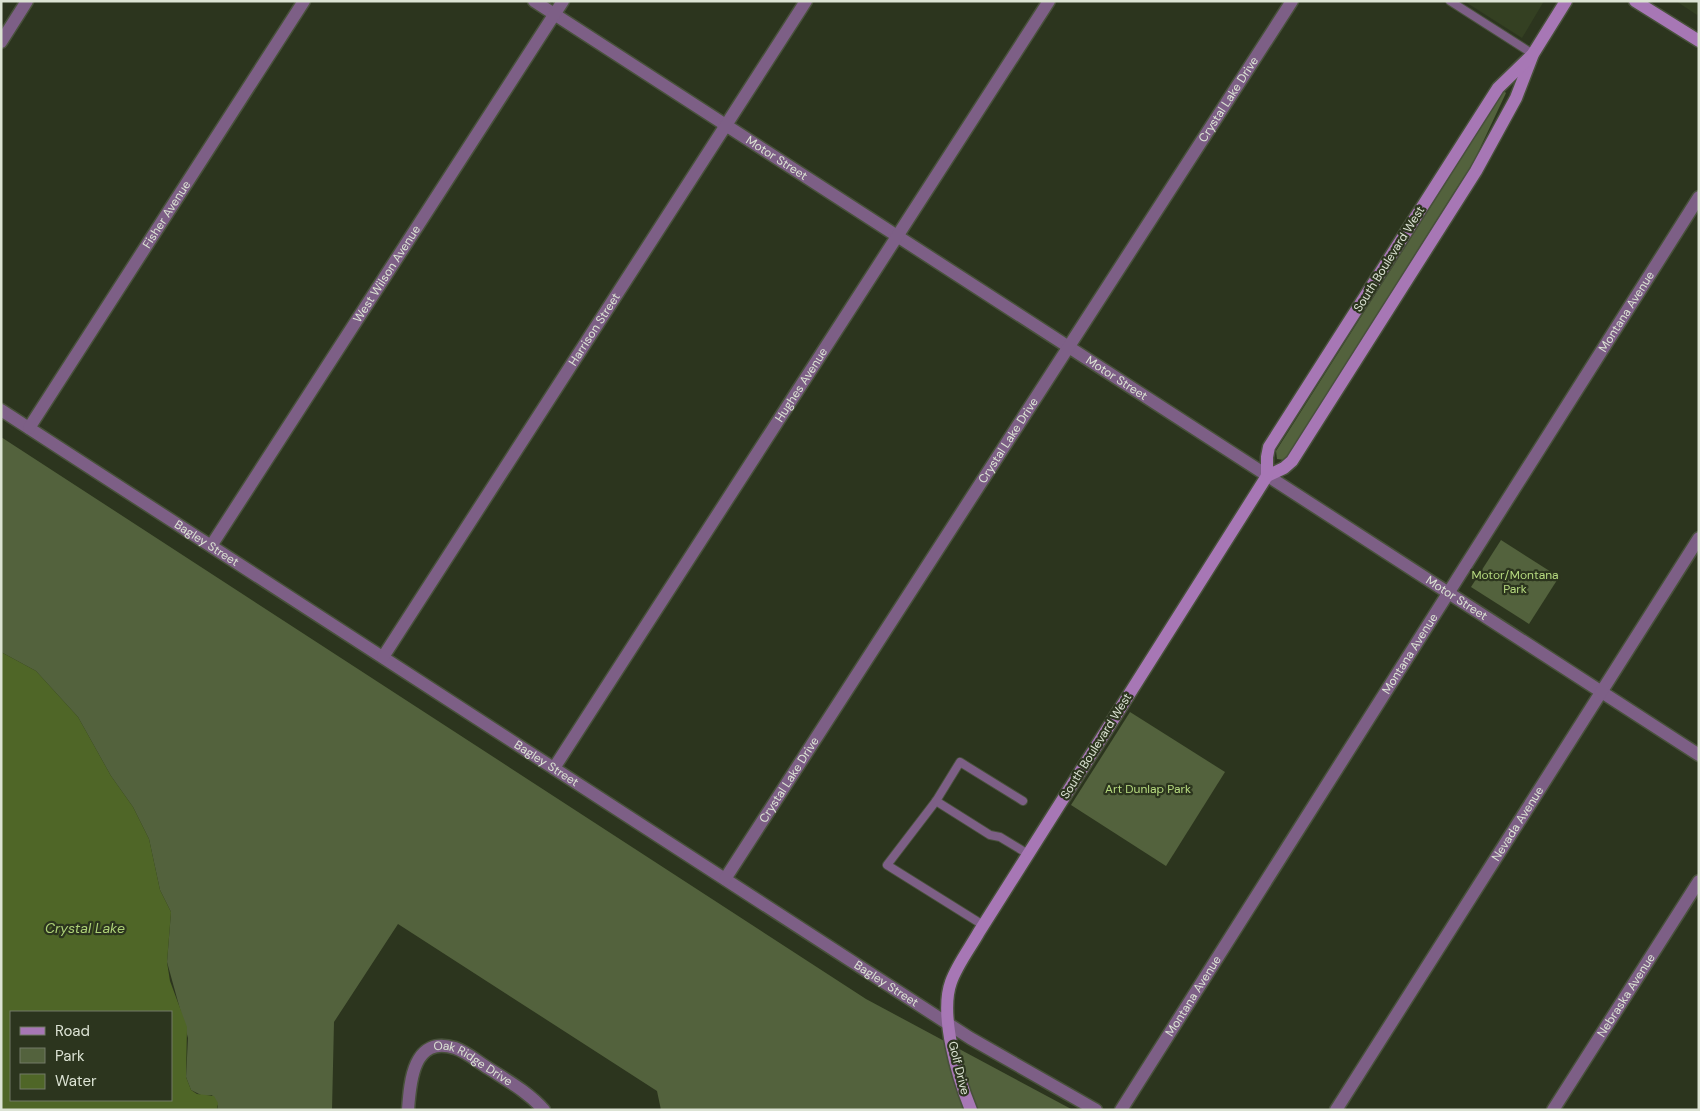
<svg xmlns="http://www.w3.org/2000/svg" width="1700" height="1111" font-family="'DM Sans',sans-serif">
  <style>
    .built { fill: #344022 }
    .green { fill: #53623d }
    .water { fill: #4f6627; fill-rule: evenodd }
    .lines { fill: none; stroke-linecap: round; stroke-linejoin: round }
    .lane-casing { stroke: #48513b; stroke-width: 10 }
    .street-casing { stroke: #48513b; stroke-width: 15 }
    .secondary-casing { stroke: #48513b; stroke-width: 15 }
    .lane { stroke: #7d5f86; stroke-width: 8 }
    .street { stroke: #7d5f86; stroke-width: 12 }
    .secondary { stroke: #a777b5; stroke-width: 12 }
    .labels { text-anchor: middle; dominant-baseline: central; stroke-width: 4.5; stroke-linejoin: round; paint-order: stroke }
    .street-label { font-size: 12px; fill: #dce3d4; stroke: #2c351e }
    .park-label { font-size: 12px; fill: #b6da7f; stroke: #2c351e }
    .water-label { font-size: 14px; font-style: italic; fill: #aed278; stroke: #2c351e }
  </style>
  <rect width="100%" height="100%" fill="#2c351e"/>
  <g class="built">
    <polygon points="1464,1 1544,1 1522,38"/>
    <polygon points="1676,1 1699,1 1699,12 1697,15"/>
  </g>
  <g class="green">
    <polygon points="1504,91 1506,93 1473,163 1456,189 1289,454 1284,460 1277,459 1276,451"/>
    <polygon points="1,437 866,999 1073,1110 661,1110 657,1091 398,924 334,1022 332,1110 217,1110 218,1106 212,1095 203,1096 191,1090 186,1077 188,1038 167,962 171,912 160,890 149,839 133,807 111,776 78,717 36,671 1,652"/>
    <polygon points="1501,540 1559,577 1529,624 1471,587"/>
    <polygon points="1130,712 1225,772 1166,866 1071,805"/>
  </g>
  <path class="water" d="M1,652L36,671L78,717L111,776L133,807L149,839L160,890L171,912L167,962L170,981L187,1027L186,1077L191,1090L197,1094L214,1096L218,1103L217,1110H1ZM11,1012H171V1100H11Z"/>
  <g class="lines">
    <defs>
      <g id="lane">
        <polyline points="1450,1 1533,54"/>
        <polyline points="936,801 990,835 1000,837 1028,854"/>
        <polyline points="983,925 887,865 936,801 960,762 1023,801"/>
      </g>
      <g id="street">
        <path id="s1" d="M534,1L1699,755"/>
        <polyline points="1,42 27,1"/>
        <path id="s2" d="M1,410L970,1038L1096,1110"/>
        <path id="s3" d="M29,428L304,1"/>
        <path id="s4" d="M211,546L563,1"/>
        <path id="s5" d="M383,657L806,1"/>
        <path id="s6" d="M554,768L1049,1"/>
        <path id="s7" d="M725,879L1292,1"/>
        <path id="s8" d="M408,1110C410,1082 413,1035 455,1048C467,1052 478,1062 488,1068C508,1081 528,1092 544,1110"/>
        <path id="s9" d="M1121,1110L1699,197"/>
        <path id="s10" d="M1336,1110L1699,538"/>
        <path id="s11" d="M1553,1110L1699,881"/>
      </g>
      <g id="secondary">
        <polyline points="1635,1 1699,41"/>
        <polyline points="1267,476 1284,468 1292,461 1476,171 1516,98 1533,54 1566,1"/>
        <path d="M971,1110C958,1078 939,1015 951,982C957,965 970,948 979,932L1267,476V457L1269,447L1498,88L1533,54"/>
      </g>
    </defs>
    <use href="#lane" class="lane-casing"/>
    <use href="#street" class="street-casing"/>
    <use href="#secondary" class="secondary-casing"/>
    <use href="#lane" class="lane"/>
    <use href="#street" class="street"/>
    <use href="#secondary" class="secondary"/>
  </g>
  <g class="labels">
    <g class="street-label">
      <text stroke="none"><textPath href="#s7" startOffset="928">Crystal Lake Drive</textPath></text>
      <text stroke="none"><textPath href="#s1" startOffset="289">Motor Street</textPath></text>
      <text stroke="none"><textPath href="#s3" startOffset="254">Fisher Avenue</textPath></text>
      <text transform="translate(1389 259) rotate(-58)">South Boulevard West</text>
      <text stroke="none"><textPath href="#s4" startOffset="324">West Wilson Avenue</textPath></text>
      <text stroke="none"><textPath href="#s9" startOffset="945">Montana Avenue</textPath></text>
      <text stroke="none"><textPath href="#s5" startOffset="390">Harrison Street</textPath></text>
      <text stroke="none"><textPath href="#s1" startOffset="694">Motor Street</textPath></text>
      <text stroke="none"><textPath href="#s6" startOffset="456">Hughes Avenue</textPath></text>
      <text stroke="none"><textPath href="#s7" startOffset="522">Crystal Lake Drive</textPath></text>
      <text stroke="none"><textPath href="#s2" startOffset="245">Bagley Street</textPath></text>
      <text stroke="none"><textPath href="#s1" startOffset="1099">Motor Street</textPath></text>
      <text stroke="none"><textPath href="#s9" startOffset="540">Montana Avenue</textPath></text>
      <text transform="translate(1096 746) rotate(-58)">South Boulevard West</text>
      <text stroke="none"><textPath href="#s2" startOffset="650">Bagley Street</textPath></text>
      <text stroke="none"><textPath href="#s7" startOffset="118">Crystal Lake Drive</textPath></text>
      <text stroke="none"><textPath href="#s10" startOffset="339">Nevada Avenue</textPath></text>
      <text stroke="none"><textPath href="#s2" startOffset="1055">Bagley Street</textPath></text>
      <text stroke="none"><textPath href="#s11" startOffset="136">Nebraska Avenue</textPath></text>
      <text stroke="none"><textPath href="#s9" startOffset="135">Montana Avenue</textPath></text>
      <text stroke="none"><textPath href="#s8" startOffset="116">Oak Ridge Drive</textPath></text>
      <text transform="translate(959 1068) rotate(76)">Golf Drive</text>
    </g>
    <g class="park-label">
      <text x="1515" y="575">Motor/Montana<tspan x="1515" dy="14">Park</tspan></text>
      <text x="1148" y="789">Art Dunlap Park</text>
    </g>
    <g class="water-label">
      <text x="85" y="928">Crystal Lake</text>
    </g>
  </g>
  <rect width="1700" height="1111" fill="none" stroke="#dce3d4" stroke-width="5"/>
  <rect x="10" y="1011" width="162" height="90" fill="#2c351e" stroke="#727b67"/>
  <rect x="20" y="1027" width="25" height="8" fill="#a777b5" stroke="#727b67"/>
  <text x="55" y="1036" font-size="15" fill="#dce3d4">Road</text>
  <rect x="20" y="1048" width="25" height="15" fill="#53623d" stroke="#727b67"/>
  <text x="55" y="1061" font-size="15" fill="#dce3d4">Park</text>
  <rect x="20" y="1074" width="25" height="15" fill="#4f6627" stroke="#727b67"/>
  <text x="55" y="1086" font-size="15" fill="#dce3d4">Water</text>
</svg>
